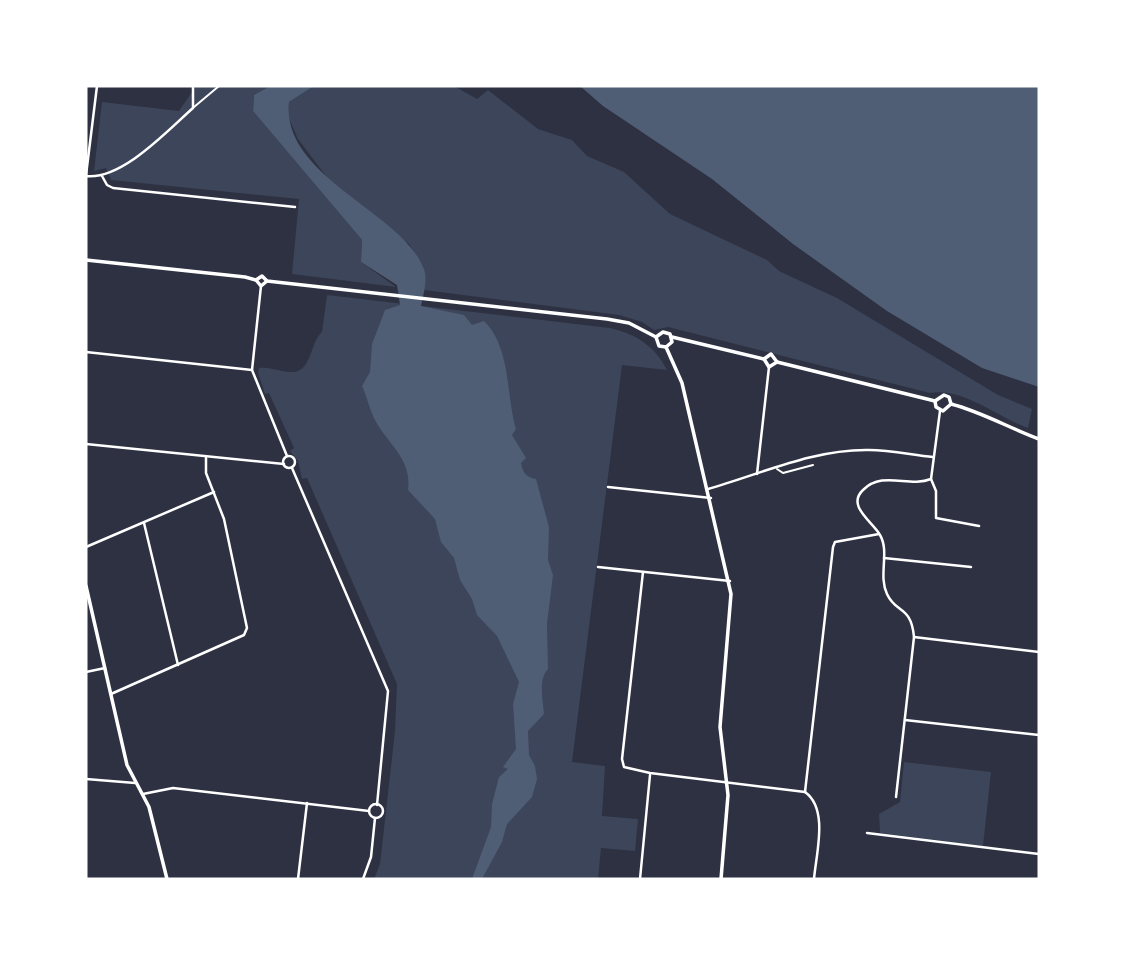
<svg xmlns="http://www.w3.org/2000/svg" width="1125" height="965" font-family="Rubik,sans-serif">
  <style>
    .green { fill: #3c4559 }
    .water { fill: #4f5d75 }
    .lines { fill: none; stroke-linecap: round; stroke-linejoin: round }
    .service { stroke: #fff; stroke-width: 2 }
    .minor { stroke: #fff; stroke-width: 2.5 }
    .tertiary { stroke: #fff; stroke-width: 3.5 }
    .secondary { stroke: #fff; stroke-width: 3.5 }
  </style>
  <rect width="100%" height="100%" fill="#2d3142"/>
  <g class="green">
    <polygon points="196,86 270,86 254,95 253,111 362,240 361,262 396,287 292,274 299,199 111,180 106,168 94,171 102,102 179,111"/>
    <path d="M314,86H454L477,99L488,90L538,129L572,140L587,156L624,172L670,214L767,260L779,271L837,298L998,395L1032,409L1028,428C997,417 963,387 930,393L668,327L654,330L642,322L619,315L424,290L423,266L409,244L332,184L298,139L288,116L289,102Z"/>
    <path d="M327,295L610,328C636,334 655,346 667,370L622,365L572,762L605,766L602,816L638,819L635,851L601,848L598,879H374L380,864L395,731L397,684L307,478L302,479L298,461L290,451L294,448L269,393L265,394L258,373L259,368C271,366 282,373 294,372C312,370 310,342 322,332Z"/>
    <polygon points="904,762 991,772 983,846 880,833 879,814 900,802"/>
  </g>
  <g class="water">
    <path d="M270,86H314L289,102C281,177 403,212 424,269C428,279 423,296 421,306L464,315L472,325L484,321C511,347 506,395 516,429L512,435L526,458L521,463C523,473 526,477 536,479L549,527L548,560L553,575L547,624L548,669C538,679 543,701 544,714L528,731L529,755L535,766L537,779L532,797L507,824L502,842L482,879H472L491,827L492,804L499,777L508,769L503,767L516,749L513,704L519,682L497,636L477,615L472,599L460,580L454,558L441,542L435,519L408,490C412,460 390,446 376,422C370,411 367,397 362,386L370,372L372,344L385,310L400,305L397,285L361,262L362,240L253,111L254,95Z"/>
    <polygon points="580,86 1039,86 1039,387 982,368 887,311 793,244 712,179 603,106"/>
  </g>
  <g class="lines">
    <g class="service">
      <polyline points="194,107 219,86"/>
      <polyline points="777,469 783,473 813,465"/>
    </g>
    <g class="minor">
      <polyline points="86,175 97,86"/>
      <path d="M86,176C122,180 167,131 193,108V86"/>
      <polyline points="102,176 107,185 113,188 295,207"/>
      <polyline points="261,286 252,370 287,456"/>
      <polyline points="86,352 252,370"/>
      <polyline points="86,444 284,464"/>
      <circle cx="289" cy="462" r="6"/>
      <polyline points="292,468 388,691 377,805"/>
      <polyline points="757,474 769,367"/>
      <polyline points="931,479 936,491 936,518 979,526"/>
      <polyline points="608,487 711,498"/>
      <path d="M708,489C761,474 813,449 869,450C891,450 912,455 933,457"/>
      <polyline points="144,523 178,665"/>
      <polyline points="86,547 214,492"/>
      <polyline points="884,558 971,567"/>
      <polyline points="598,567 730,581"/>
      <polyline points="643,572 622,759 624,767 650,773 805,792"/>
      <polyline points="914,637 1039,652"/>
      <polyline points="86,672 105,668"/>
      <polyline points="111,694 244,635 247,628 224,519 206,473 206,458"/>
      <polyline points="905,720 1039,735"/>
      <polyline points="86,779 135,783"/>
      <polyline points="805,792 833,547 835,542 879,534"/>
      <path d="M805,792C829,809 816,854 814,879"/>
      <polyline points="143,794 173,788 369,811"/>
      <path d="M896,797L914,637C911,605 896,614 887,594C878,575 890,552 880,535C873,522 846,506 863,490C883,470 909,488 931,479L940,411"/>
      <circle cx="376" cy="811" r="7"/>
      <polyline points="867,833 1039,854"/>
      <polyline points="298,879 307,803"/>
      <polyline points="363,879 371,857 375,818"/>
      <polyline points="640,879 650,775"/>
    </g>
    <g class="tertiary">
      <polyline points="672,337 764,359"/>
      <polyline points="764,359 771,354 777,362"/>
      <polyline points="764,359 769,367 777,362"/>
      <polyline points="777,362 935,401"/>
      <polyline points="935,401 936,407 943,411 951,404"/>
      <polyline points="935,401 944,395 949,397 951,404"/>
      <path d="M951,404C982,412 1009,428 1039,439"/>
    </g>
    <g class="secondary">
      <polyline points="86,260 245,277 256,280 261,286 267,281"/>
      <polyline points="256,280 262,276 267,281 607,319 629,323 656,337"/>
      <polyline points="656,337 663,332 670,334 672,342 666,347"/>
      <polyline points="656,337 659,346 666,347"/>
      <polyline points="666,347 682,383 731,594 720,727 728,795 721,879"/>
      <polyline points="86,586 127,765 149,807 167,879"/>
    </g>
  </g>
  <rect width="1125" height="965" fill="none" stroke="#ffffff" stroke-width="175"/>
</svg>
